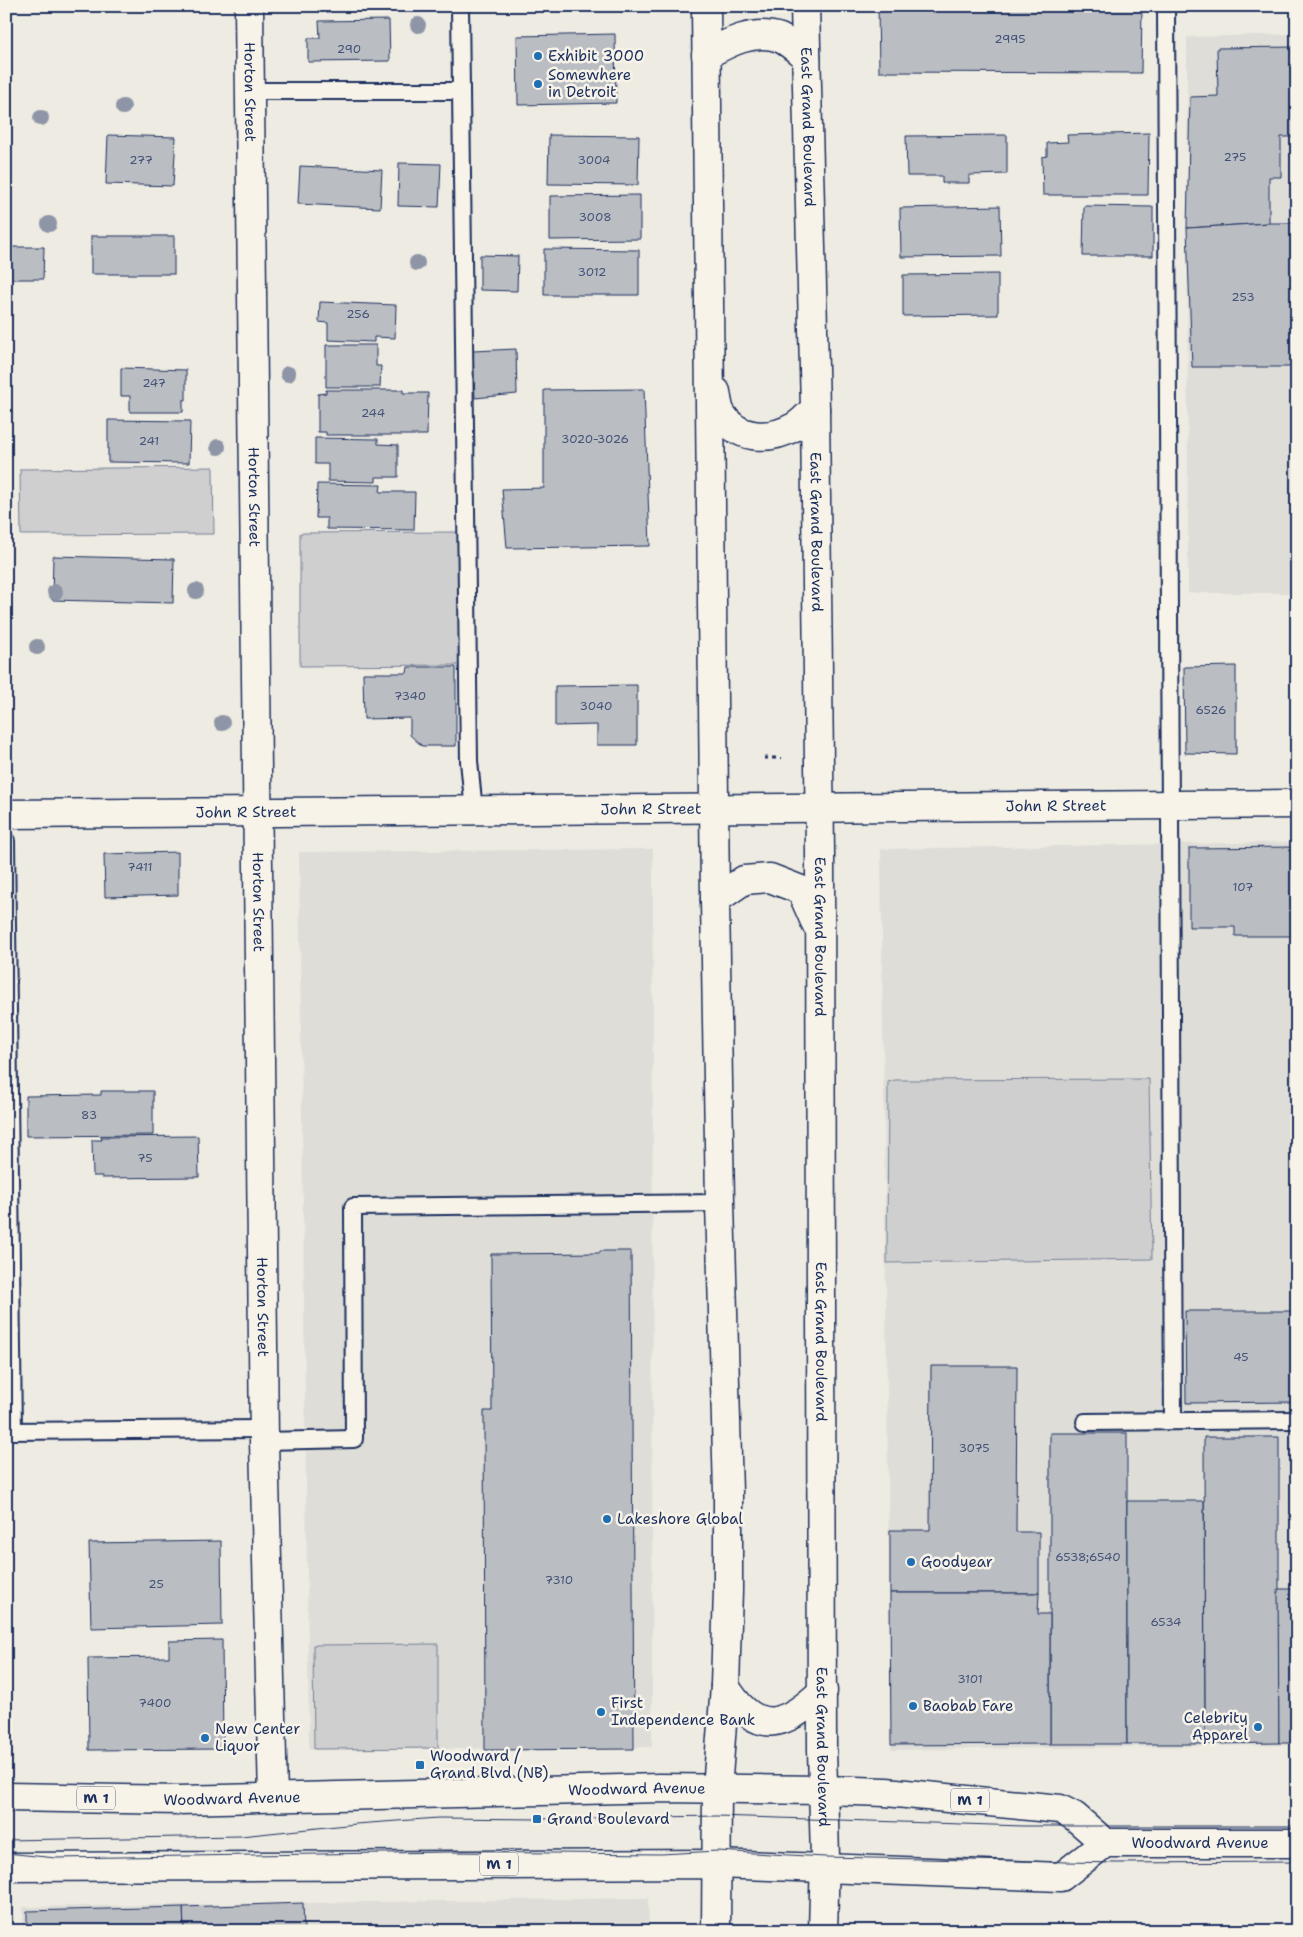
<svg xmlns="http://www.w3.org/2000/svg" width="1303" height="1937" font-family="'Shantell Sans',sans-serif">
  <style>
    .built { fill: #deddd8 }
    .green { fill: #cfcfcf; stroke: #757f96 }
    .building { fill: #babdc2; stroke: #1b2f5e }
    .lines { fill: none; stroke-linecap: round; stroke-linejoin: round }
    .lane-casing { stroke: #1b2f5e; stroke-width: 20 }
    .street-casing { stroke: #1b2f5e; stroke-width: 31 }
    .secondary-casing { stroke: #1b2f5e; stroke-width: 31 }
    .primary-casing { stroke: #1b2f5e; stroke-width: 31 }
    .path { stroke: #1b2f5e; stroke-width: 3; stroke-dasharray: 4 4; stroke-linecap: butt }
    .lane { stroke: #f7f3e8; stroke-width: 16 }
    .street { stroke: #f7f3e8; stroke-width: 28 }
    .secondary { stroke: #f7f3e8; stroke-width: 28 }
    .primary { stroke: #f7f3e8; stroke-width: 28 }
    .tram { stroke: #1b2f5e; stroke-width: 1 }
    .tree { fill: #8e95a6 }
    .poi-dot { fill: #1f6fb2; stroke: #f7f3e8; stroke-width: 2 }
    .labels { text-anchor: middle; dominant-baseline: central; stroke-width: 5; stroke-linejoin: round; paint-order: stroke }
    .number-label { font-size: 12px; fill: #435277 }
    .shield { fill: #f7f3e8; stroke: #5d6a87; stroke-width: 1 }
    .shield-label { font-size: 14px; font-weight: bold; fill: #1b2f5e }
    .poi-label { font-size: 15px; fill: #1b2f5e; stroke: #f7f3e8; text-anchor: start }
    .street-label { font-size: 15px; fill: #1b2f5e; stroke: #f7f3e8 }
  </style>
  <rect width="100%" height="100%" fill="#eeebe2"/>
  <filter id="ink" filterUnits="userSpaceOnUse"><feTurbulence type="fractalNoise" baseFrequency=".02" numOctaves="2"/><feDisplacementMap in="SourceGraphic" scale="10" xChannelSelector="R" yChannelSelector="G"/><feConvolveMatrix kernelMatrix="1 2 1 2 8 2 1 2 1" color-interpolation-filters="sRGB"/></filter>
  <g filter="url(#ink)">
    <g class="built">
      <polygon points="1297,34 1297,593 1188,593 1187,37"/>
      <polygon points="1297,842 1297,1745 891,1750 881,849"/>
      <polygon points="653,849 652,1747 309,1750 299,852"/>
      <polygon points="648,1898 649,1931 23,1931 23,1907"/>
    </g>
    <g class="green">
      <polygon points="213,467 214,534 21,535 20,469"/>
      <polygon points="459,532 459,665 300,666 300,533"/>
      <polygon points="1149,1079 1152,1259 887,1263 888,1082 895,1080"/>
      <polygon points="438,1644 438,1748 314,1749 313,1645"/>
    </g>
    <g class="building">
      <polygon points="550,6 626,6 551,8"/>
      <polygon points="878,6 1142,6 1141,73 879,72"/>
      <polygon points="389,20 390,61 308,62 308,38 320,38 319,21"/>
      <polygon points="615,34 616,103 518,105 517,36"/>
      <polygon points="1297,47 1297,137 1281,137 1281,177 1269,177 1269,223 1187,228 1190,97 1218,96 1217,48"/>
      <polygon points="1149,133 1148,195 1043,195 1042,157 1047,156 1047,143 1068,142 1067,135"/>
      <polygon points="108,135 176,137 173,186 106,184"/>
      <polygon points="549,135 639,136 638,185 548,184"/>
      <polygon points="1007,135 1007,174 969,175 969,183 942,183 942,176 907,176 906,136"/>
      <polygon points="399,163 441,164 439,207 398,206"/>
      <polygon points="300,166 382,170 380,208 298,204"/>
      <polygon points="640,195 640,239 550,240 550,196"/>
      <polygon points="1000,206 1001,256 901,257 900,208"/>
      <polygon points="1084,206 1153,207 1153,256 1083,256"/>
      <polygon points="1269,223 1297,223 1297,367 1192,367 1187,228"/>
      <rect x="91" y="236" width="83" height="38"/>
      <polygon points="10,247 44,247 43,279 9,279"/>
      <polygon points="544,249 639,250 639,295 544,295"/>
      <polygon points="480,255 518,256 517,291 480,290"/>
      <polygon points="998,274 998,315 903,316 903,275"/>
      <polygon points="320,302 396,305 395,338 374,337 374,342 328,340 328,323 319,322"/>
      <polygon points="326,345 376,345 376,366 381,366 380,387 326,387"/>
      <polygon points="516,349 517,394 475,398 473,351"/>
      <polygon points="121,368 186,370 186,400 183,400 183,412 130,412 130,396 121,396"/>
      <polygon points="644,389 650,546 507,548 502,489 544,488 544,390"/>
      <polygon points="326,390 403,390 403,393 428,393 427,435 326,435 326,432 318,432 318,394 326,393"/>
      <polygon points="108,420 190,421 189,463 108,462"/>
      <polygon points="315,438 378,439 378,444 398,445 398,477 376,477 376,482 328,481 328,464 315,464"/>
      <polygon points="317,484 381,485 380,492 415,492 414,530 327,529 327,518 316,518"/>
      <polygon points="53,556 174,559 173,603 52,600"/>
      <polygon points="1236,666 1236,754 1185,753 1184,667"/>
      <polygon points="408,667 456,667 456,746 422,746 410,735 410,718 364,719 363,673 407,673"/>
      <polygon points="637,685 637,745 597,745 597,725 555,726 555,686"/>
      <polygon points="1297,847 1297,936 1235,936 1235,927 1189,927 1189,848"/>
      <polygon points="178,852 178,895 105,897 104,854"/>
      <polygon points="101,1091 153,1091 153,1135 26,1136 26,1096 101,1095"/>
      <polygon points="198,1136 199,1177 102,1178 102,1176 93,1176 92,1140 102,1140 101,1137"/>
      <polygon points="600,1251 631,1251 634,1749 485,1750 484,1411 492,1411 491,1254 600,1253"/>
      <polygon points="1185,1311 1297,1311 1297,1402 1186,1403"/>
      <polygon points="931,1366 1017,1366 1016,1532 1039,1532 1039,1593 890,1593 890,1530 930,1530"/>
      <rect x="1050" y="1433" width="77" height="311"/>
      <polygon points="1204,1437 1279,1437 1279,1743 1205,1744"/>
      <polygon points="1127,1501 1204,1501 1205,1744 1127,1744"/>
      <polygon points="221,1541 222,1625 91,1628 89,1543"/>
      <polygon points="1278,1589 1297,1589 1297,1743 1279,1743"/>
      <polygon points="890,1593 1039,1593 1038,1614 1050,1614 1050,1744 891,1745"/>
      <polygon points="222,1640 223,1749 89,1750 88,1658 169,1657 169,1641"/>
      <polygon points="303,1903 304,1931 184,1931 183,1907"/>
      <polygon points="183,1907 184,1931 27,1931 27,1911"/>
      <polygon points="1190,1929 1297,1930 1297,1931 1190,1931"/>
      <polygon points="1190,1929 1190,1931 1155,1931"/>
    </g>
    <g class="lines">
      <defs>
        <g id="lane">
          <polyline points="460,6 469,761 474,811"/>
          <polyline points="1166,6 1173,1421"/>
          <polyline points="250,91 461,91"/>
          <polyline points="6,841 13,1431"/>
          <polyline points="1085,1422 1297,1420"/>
          <polyline points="6,1431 264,1429"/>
          <polyline points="264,1441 354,1439 353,1207 720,1203"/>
        </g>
        <g id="street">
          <path id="s1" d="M249,6L264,1441L273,1797"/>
        </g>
        <g id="secondary">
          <polyline points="706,6 715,900 720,1203 728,1493 728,1590 725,1686 717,1789 716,1931"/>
          <path id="s2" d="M805,6L815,409L820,853L822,1749L825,1857L823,1931"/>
          <path d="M706,55C729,42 754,29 780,38C789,42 799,51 806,57"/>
          <path d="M716,392C717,398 718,406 720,411C735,440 769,441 794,427C802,423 808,415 815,409"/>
          <path id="s3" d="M6,814L1297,804"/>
          <polyline points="715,900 744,880 770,878 801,890 816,924"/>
          <path d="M725,1686C757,1738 785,1727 823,1691"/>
        </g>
        <g id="primary">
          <path id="s4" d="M6,1797L179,1800L660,1788L824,1790L886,1792L1060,1809L1074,1816L1105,1843"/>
          <path id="s5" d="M6,1867L716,1864L1061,1877L1105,1843H1297"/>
        </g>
      </defs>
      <use href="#lane" class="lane-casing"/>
      <use href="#street" class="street-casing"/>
      <use href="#secondary" class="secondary-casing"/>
      <use href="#primary" class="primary-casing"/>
      <g class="path">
        <polyline points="764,758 781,758"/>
        <polyline points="748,1930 785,1930"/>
      </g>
      <use href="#lane" class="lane"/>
      <use href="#street" class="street"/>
      <use href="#secondary" class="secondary"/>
      <use href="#primary" class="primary"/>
      <g class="tram">
        <polyline points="6,1840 241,1836 356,1824 438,1818 537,1819 717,1816 1023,1826 1297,1826"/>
        <polyline points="6,1853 56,1858 449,1852 661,1854 717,1851 825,1857 1116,1863 1297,1862"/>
      </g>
    </g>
    <g class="tree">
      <circle cx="418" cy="25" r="8"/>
      <circle cx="123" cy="107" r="8"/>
      <circle cx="41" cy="118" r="8"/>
      <circle cx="49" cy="224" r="8"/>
      <circle cx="417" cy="263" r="8"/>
      <circle cx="288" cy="374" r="8"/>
      <circle cx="218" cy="447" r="8"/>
      <circle cx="196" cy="591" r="8"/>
      <circle cx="55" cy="592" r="8"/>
      <circle cx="37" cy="647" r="8"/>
      <circle cx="222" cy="723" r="8"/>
    </g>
  </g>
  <g class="poi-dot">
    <circle cx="538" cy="56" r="5"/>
    <circle cx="538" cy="84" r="5"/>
    <circle cx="607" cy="1519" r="5"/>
    <circle cx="911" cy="1562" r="5"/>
    <circle cx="913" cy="1706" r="5"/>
    <circle cx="601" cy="1712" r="5"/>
    <circle cx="1258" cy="1727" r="5"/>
    <circle cx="205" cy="1738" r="5"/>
    <rect x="415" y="1760" width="10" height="10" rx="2.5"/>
    <rect x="532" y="1814" width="10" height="10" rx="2.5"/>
  </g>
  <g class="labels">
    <g class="number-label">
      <text x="1010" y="39">2995</text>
      <text x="349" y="49">290</text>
      <text x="1235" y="157">275</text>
      <text x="141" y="160">277</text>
      <text x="594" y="160">3004</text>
      <text x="595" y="217">3008</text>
      <text x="592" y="272">3012</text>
      <text x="1243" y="297">253</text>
      <text x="358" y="314">256</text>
      <text x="154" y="383">247</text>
      <text x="373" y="413">244</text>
      <text x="595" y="439">3020-3026</text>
      <text x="149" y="441">241</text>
      <text x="410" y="696">7340</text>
      <text x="596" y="706">3040</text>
      <text x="1211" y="710">6526</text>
      <text x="140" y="867">7411</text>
      <text x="1243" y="887">107</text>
      <text x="89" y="1115">83</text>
      <text x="145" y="1158">75</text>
      <text x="1241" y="1357">45</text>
      <text x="974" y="1448">3075</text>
      <text x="1088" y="1557">6538;6540</text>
      <text x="559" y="1580">7310</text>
      <text x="156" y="1584">25</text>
      <text x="1166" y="1622">6534</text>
      <text x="970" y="1679">3101</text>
      <text x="155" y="1703">7400</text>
    </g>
    <g class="shield">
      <rect x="77" y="1786.5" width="38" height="23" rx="4"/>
      <rect x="951" y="1788.5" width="38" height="23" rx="4"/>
      <rect x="480" y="1852.5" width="38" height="23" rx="4"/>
    </g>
    <g class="shield-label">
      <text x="96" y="1798">M 1</text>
      <text x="970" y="1800">M 1</text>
      <text x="499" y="1864">M 1</text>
    </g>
    <g class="poi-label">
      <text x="548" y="56">Exhibit 3000</text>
      <text x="548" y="75">Somewhere<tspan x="548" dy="17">in Detroit</tspan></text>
      <text x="617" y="1519">Lakeshore Global</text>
      <text x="921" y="1562">Goodyear</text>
      <text x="611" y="1703">First<tspan x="611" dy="17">Independence Bank</tspan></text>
      <text x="923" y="1706">Baobab Fare</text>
      <text x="1248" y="1718" text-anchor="end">Celebrity<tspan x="1248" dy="17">Apparel</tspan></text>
      <text x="215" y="1729">New Center<tspan x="215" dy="17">Liquor</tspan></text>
      <text x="430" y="1756">Woodward /<tspan x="430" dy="17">Grand Blvd (NB)</tspan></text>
      <text x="547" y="1819">Grand Boulevard</text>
    </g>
    <g class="street-label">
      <text stroke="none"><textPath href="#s1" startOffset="86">Horton Street</textPath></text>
      <text stroke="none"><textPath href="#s2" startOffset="121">East Grand Boulevard</textPath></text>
      <text stroke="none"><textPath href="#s1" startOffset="491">Horton Street</textPath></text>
      <text stroke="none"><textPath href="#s2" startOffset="526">East Grand Boulevard</textPath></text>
      <text stroke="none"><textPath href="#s3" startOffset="1050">John R Street</textPath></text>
      <text stroke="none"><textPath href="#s3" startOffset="645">John R Street</textPath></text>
      <text stroke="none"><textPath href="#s3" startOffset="240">John R Street</textPath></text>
      <text stroke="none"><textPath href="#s1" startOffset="896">Horton Street</textPath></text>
      <text stroke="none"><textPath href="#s2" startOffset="931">East Grand Boulevard</textPath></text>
      <text stroke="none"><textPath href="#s1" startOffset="1301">Horton Street</textPath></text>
      <text stroke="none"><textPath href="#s2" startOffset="1336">East Grand Boulevard</textPath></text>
      <text stroke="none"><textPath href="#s2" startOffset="1741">East Grand Boulevard</textPath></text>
      <text stroke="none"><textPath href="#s4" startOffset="631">Woodward Avenue</textPath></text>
      <text stroke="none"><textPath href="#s4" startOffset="226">Woodward Avenue</textPath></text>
      <text stroke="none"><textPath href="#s5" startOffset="1206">Woodward Avenue</textPath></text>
    </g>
  </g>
  <rect width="1303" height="1937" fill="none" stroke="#f7f3e8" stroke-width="25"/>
  <rect x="12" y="12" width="1278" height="1912" fill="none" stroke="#1b2f5e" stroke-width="2" filter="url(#ink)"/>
</svg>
